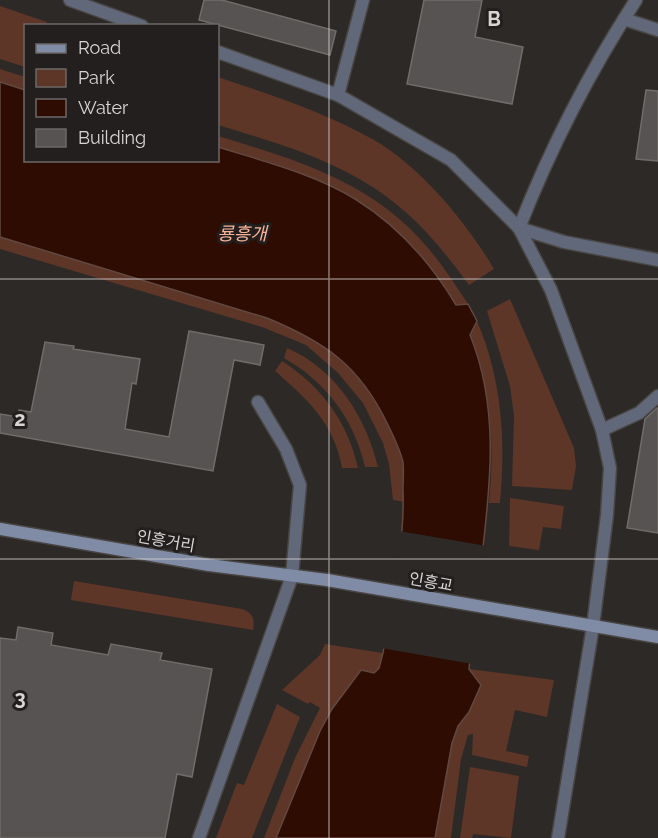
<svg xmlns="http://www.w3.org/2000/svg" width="658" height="838" font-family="Raleway,'Noto Sans KR',sans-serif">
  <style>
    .green { fill: #5d3628 }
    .water { fill: #2e0c01; stroke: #614941; stroke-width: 1.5 }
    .pier { fill: #2c2927 }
    .building { fill: #575352; stroke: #706c6a; stroke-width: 1.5 }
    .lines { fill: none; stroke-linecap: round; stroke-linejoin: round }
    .minor-casing { stroke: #484543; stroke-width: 15 }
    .tertiary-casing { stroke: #484543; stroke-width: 15 }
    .secondary-casing { stroke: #484543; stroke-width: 15 }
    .minor { stroke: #616879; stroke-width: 12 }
    .tertiary { stroke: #616879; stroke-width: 12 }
    .secondary { stroke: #808ba5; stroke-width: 12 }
    .grid { fill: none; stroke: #d8d6d5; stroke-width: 1.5; stroke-opacity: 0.55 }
    .labels { text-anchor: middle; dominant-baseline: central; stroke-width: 6; stroke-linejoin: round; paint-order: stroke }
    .street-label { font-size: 16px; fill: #d8d6d5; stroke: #221f1e }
    .water-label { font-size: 18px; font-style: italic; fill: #f9b298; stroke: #221f1e }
    .grid-label { font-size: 20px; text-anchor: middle; font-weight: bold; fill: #d8d6d5; stroke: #221f1e; stroke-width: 6; stroke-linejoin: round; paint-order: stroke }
  </style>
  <rect width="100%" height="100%" fill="#2c2927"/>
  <g class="green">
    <polygon points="0,6 47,22 45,25 26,26 25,67 0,59"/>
    <polygon points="0,69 25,77 25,90 0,82"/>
    <path d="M218,77C271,95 325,112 374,140C421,167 467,223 494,269L469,285C449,258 429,232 403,210C351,164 283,145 218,125Z"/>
    <path d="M218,136C290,158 366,180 419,238C438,258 453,281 468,304L456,305L448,291L384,220L354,199L323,183L273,164L218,147Z"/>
    <path d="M0,237L267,318C327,343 359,366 388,425C394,437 401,452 403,465C404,477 403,490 404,502L393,500L389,464L383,443L363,403L338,373L306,345L262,327L0,249Z"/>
    <polygon points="510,299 574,448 576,466 572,490 512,486 514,416 510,386 487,311"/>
    <path d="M477,321C502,379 506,441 500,503H489C495,447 491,387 470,335Z"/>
    <path d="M287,348C336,369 366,417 378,467H365C354,419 326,382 284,358Z"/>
    <path d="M282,361C321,386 348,422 358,468H342C334,423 308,400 275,371Z"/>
    <polygon points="510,498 564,506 561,529 543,527 539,550 509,546"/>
    <path d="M74,581L242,609C253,613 255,619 253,630L71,600Z"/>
    <polygon points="325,644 383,653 379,668 374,673 361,671 332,709 320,731 276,838 264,838 295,758 320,708 310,702 308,704 282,690 320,655"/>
    <polygon points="469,669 554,680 547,717 515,710 506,751 529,756 527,767 472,755 473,734 468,735 461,759 451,838 435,838 452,743 458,726 469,712 479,681"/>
    <polygon points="277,704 300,717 252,838 216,838 237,783 244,785"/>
    <polygon points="470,767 519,776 511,838 473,834 472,838 460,838"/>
  </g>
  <path class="water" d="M0,82L25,90L26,160H218V147C263,161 314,174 355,199C397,225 431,263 456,305L468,304L477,321L470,335C499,406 491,481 482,555C478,593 473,631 469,669L481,685L469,712L458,726L452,743L435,838H276L320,731L332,709L361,670L374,673L379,668L383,653C392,599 405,544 403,489C403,481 404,470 403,462C400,449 393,435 387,423C359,365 325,342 267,318L0,237Z"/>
  <polygon class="pier" points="399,531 487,546 472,664 381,648"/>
  <g class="building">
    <polygon points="204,0 222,0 336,31 330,55 199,20"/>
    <polygon points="424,0 482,0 475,37 523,47 512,104 407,84"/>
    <polygon points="646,90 658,91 658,161 636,159"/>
    <polygon points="189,331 264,345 260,365 234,360 213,471 0,433 0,414 18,417 19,410 31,412 45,342 74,346 73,349 140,359 136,384 132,383 125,429 169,437"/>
    <polygon points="657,408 658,408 658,533 627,528 645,419"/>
    <polygon points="18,627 53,633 51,645 108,655 111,644 162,653 160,660 212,669 192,777 177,774 165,838 0,838 0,638 16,640"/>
  </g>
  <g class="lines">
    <defs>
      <g id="minor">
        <polyline points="624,19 658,30"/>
        <polyline points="338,95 363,0"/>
        <polyline points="519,228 564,242 658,260"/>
        <polyline points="258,402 286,449 300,485 292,576"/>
        <polyline points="602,430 639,413 658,396"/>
        <polyline points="558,838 593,626"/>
      </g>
      <g id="tertiary">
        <polyline points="70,0 142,26"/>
        <polyline points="218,52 338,95 451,160 519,228 551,290 602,430 610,468 607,515 593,626"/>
        <path d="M519,228C550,149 590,71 636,0"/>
        <polyline points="199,838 292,576"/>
      </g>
      <polyline id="secondary" points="0,529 209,565 327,580 658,637"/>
    </defs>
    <use href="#minor" class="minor-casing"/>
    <use href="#tertiary" class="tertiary-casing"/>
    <use href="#secondary" class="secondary-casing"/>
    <use href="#minor" class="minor"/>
    <use href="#tertiary" class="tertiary"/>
    <use href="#secondary" class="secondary"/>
  </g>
  <path class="grid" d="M329,0V838M0,279H658M0,559H658"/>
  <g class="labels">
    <g class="street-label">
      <text transform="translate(166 541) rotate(10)">인흥거리</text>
      <text transform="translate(431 582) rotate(10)">인흥교</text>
    </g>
    <g class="water-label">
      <text x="242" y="233">룡흥개</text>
    </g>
  </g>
  <g class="grid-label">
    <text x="494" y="26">B</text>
    <text x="20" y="426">2</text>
    <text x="20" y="705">3</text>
  </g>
  <rect x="24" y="24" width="195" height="138" fill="#221f1e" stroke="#6b6867" stroke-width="1.5"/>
  <rect x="36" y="44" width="30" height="9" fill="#808ba5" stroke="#6b6867" stroke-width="1.5"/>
  <text x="78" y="54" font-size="18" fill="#d8d6d5">Road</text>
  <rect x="36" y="69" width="30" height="18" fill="#5d3628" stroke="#6b6867" stroke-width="1.5"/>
  <text x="78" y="84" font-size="18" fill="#d8d6d5">Park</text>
  <rect x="36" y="99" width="30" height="18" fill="#2e0c01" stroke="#6b6867" stroke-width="1.5"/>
  <text x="78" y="114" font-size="18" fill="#d8d6d5">Water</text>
  <rect x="36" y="129" width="30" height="18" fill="#575352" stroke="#6b6867" stroke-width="1.5"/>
  <text x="78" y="144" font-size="18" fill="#d8d6d5">Building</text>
</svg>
